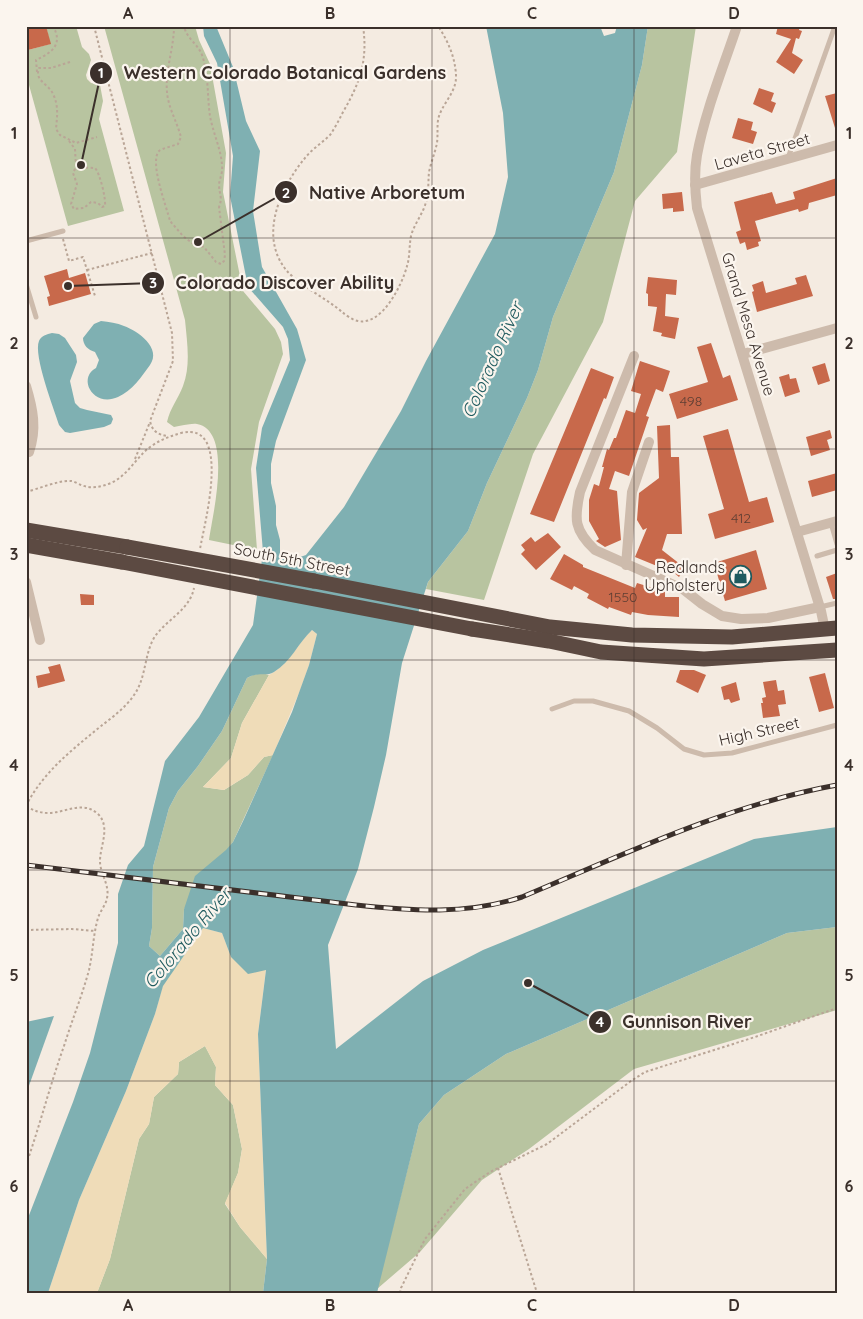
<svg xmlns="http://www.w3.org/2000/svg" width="863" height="1319" font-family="Quicksand,sans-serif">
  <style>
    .green { fill: #b8c4a0 }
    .sand { fill: #efdcb8 }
    .water { fill: #7fb0b2; fill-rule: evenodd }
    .building { fill: #c8694b }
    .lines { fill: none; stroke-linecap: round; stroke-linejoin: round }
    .path { stroke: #b9a596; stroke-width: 2; stroke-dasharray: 2.5 2.5; stroke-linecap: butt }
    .lane { stroke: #cdbbac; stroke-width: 5 }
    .street { stroke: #cdbbac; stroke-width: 10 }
    .highway { stroke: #5c4a42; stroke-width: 15 }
    .rail-casing { stroke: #3b302b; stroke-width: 5 }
    .rail { stroke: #fbf5ee; stroke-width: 3; stroke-dasharray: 9; stroke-linecap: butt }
    .highway-bridge { stroke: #5c4a42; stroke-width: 15 }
    .grid { fill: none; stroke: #3b302b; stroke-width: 1; stroke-opacity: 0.55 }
    .labels { text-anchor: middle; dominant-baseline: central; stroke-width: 4.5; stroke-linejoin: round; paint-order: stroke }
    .number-label { font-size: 14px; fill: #5e3e33 }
    .street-label { font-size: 16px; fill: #3b302b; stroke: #fbf5ee }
    .poi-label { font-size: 16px; fill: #3b302b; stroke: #fbf5ee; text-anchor: end }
    .water-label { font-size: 18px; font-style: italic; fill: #1f5a5e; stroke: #fbf5ee }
    .leader { fill: none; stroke: #3b302b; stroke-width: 2 }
    .callout-dot { fill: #3b302b; stroke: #fbf5ee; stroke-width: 2 }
    .mark-label { font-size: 15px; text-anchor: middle; font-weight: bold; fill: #fff }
    .callout-label { font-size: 18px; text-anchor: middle; font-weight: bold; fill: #3b302b; stroke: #fbf5ee; stroke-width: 4.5; stroke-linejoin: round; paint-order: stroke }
    .neatline { fill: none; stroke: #3b302b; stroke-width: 2 }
    .grid-label { font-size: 16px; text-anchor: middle; font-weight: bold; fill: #3b302b }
  </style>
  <rect width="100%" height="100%" fill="#f4ebe1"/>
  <g class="green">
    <polygon points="46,26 76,26 82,47 89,54 91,60 86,75 87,79 91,83 100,85 103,101 99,119 124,211 68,226 29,85 26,83 26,47 28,50 50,44"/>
    <path d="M104,26H195L199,40L210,64L226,153L223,192L243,291L275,329L281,342L283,354L259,422L251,469L257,550L209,540C212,517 234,431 197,424C191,423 181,426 174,427L167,422C170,408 178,399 183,386C191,365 187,342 185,320Z"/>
    <polygon points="648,26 696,26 677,152 635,201 603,322 533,454 484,600 426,589 428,582 468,531 487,483 527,398 538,370 553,317 614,172 642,65"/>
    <polygon points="262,673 269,675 242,723 231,758 203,787 224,790 248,775 264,757 273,755 233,842 184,909 183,929 160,956 149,946 152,928 153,867 169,808 178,791 198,766 222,731 247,678 253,675"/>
    <polygon points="837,927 837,1010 634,1069 529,1149 482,1180 420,1252 377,1289 419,1124 444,1095 506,1054 787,933"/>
    <polygon points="205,1046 216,1067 215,1085 233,1105 242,1149 238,1173 225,1204 240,1227 267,1259 263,1293 97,1293 110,1259 139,1139 149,1124 154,1097 178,1074 179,1062"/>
  </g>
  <g class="sand">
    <path d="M312,630L317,634L309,665L301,688L273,755L264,757L248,775L224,790L203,787L231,758L242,723L269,675C289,665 297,644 312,630Z"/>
    <polygon points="203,928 222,933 231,957 266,969 258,1034 267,1259 240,1227 225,1203 238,1173 242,1149 233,1105 215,1085 216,1067 205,1046 179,1062 178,1074 154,1097 149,1124 139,1139 110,1259 97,1293 48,1293 79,1200 126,1091 155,1014 163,985"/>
  </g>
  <g class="water">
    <path d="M203,26H216L233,67L246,121L260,151L253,211L262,267L297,329L306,360L276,441L271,464V483L276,506V525L280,540V554L284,558L291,560L306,555L344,507L401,411L426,361L495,234L508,177L503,113L486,26H600L604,36L615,33L617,26H648L642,65L614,172L553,317L538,370L527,398L487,483L468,531L428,582L402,663L386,755L374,807L358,869L328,945L336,1049L423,981L483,950L754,839L837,827V927L787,933L506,1054L444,1095L419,1124L377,1293H263L267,1259L258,1034L266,970L248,974L231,957L222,933L203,928L163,986L155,1014L126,1091L79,1200L48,1293H26V1223L73,1102L90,1053L118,943V894L128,865L144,846L165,761L199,717L253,625L263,552L256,468L262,428L290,360L288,339L283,327L248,287L230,196L233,156L217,63L204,36ZM312,630L317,634L309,665L292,712L244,819L233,842L226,850L195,876L184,909L183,929L160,956L149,946L152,928L153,867L169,808L178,791L198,766L222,731L247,678C259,671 266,677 274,672C291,662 298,643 312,630Z"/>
    <path d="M101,321C109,322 117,323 124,326C138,331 162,348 150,365C142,376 132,391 118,397C93,408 77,378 96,368L99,360L95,352C88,350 83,345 83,338L94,324Z"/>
    <path d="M52,333L59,334L65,338L76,355L77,362L70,381L75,403L80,408L87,410L111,415L113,419L111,424L104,427L70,433L65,432L59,425C54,409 33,355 39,341C41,336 47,334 52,333Z"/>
    <polygon points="54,1016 26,1094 26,1022"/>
  </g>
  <g class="building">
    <polygon points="26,26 46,26 51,44 28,50 26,44"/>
    <polygon points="778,26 800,26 799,30 802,31 799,39 796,38 792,53 803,60 794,74 776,62 791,39 776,34"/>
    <polygon points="759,88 774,93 771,101 776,103 772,113 753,104"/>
    <polygon points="837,93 837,128 835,128 825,96"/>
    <polygon points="738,118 753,122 751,130 757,132 753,144 732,138"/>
    <polygon points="837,178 837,195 809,203 808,209 799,212 798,209 755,221 761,241 758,242 759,246 747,250 745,242 740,244 736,232 741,230 734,202 772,192 776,204 795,199 793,192"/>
    <polygon points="682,192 684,211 673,212 673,208 663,209 662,194"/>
    <polygon points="67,269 69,278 85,273 91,294 49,306 47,297 50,296 44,276"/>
    <polygon points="806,275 813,296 757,312 752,292 754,291 752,285 763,281 766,293 797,284 795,278"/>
    <polygon points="648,277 677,280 676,295 666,294 665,316 679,318 675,339 661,336 662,333 653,331 657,307 648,306 648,294 646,293"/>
    <polygon points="711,343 723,378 730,375 738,400 677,419 669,394 708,382 697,347"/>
    <polygon points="640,361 670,371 663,392 656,389 646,416 649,417 629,476 615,471 609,489 617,491 621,540 605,547 596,541 599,539 589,521 589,500 594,484 599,486 604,467 602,467 607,449 609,450 614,438 616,438 626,410 635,413 641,394 631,391"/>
    <polygon points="825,363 830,381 818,385 812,367"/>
    <polygon points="591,368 614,377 606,399 604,398 554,522 530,514"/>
    <polygon points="789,374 790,379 796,378 800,392 785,397 779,377"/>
    <polygon points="670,425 671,457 679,457 682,534 667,534 662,550 685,568 679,577 659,560 657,566 635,557 647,528 643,530 637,520 639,493 659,478 657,426"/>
    <polygon points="728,429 749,502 767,497 774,522 715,539 708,514 724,509 703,436"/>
    <polygon points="830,430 832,438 827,440 830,450 811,456 806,437"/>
    <polygon points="837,473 837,490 812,497 808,481"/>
    <polygon points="548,533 561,547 536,570 521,554 525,550 521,545 531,537 535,542"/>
    <polygon points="756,550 767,589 725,601 714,563"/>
    <polygon points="564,554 583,565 583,567 635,588 637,583 653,588 652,590 665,591 665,597 679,597 679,617 648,615 632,612 631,615 609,607 608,609 587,598 589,594 574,586 572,590 550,579"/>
    <polygon points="837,573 837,599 833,599 826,577"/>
    <polygon points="80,594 94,595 94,605 81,605"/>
    <polygon points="60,664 65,681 38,688 36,676 50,673 48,667"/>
    <polygon points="680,670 694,670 706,675 698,693 676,682"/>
    <polygon points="825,673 834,708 819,712 809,677"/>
    <polygon points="776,680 778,691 784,690 786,704 778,705 780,716 763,718 761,703 763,703 762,698 766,697 763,682"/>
    <polygon points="736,682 740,700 731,703 729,699 724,700 721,687"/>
  </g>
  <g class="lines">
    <g class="path">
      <path d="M94,26L172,333L173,361L150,421C152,431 158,435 168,436"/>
      <path d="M174,26C174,48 165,70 167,92C168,107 177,122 181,137L178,144C173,146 163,148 159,151C149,162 167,208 170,221L183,236L192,243L204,247L216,262L221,264L224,261L225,255L219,207C223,197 219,194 219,184C220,178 223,172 222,165C221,149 213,133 210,116C207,96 209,75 202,55C198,44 186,38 184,26"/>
      <path d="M363,26C368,60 360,83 343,112C339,120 335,128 330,135C322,143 312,149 305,158C280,188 258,237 287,271C300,286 326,298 342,312C346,315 352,320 358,321C382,326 402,285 407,266C410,257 409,246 411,236C414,224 423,214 426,202C429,192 428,182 429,172C431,162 435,153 437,143C438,135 437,128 438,120C441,104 457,93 456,75C455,57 448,41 438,26"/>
      <path d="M70,62L51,68H39C34,81 49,84 53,94C59,106 57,117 56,129L60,135L76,143L97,137"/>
      <path d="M37,72L36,60C53,52 63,44 53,26"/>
      <path d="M69,141L75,149L76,167L73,173L77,184L71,204L74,209L84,208L91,202L98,203L102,207L105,206C106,199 100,173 95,168L76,167"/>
      <polyline points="63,239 69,261 83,257 95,296"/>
      <polyline points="87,270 152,253"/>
      <polyline points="135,459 150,422"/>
      <path d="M26,492C38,489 59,480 71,481C74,481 78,484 81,485C91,489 101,487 111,483C129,475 137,455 153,445C162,439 171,436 181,433C233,420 204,525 200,549"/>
      <path d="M26,806C43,772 72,750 101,726C113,717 126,707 134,695C147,677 144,651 156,635C168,619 190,609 194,588"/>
      <path d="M26,807C34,810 39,813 48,813C65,813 83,800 98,814C111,827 100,846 100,861C100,874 110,885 107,898C106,905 100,911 98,918C93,935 93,953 89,970C82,996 72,1020 64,1046C50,1085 40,1125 26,1165"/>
      <polyline points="26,930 72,929 95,931"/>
      <polyline points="498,1168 537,1293"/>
      <polyline points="400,1293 401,1288 425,1239 465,1189 490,1172 547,1144 631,1081 645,1072 755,1037 837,1008"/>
    </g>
    <g class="lane">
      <polyline points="788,158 835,26"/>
      <polyline points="26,241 63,231"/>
      <polyline points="26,284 36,317"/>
      <polyline points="831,523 837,544"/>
      <polyline points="817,556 837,550"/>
      <polyline points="820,607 837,603"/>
      <polyline points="552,709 574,701 593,701 629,711 657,728 684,749 704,755 732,753 837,725"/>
    </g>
    <g class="street">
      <path d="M737,26C723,68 705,112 697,155C694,172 695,191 697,208L821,611L825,630"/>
      <polyline points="695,185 837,145"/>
      <polyline points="743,354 837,328"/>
      <path d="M634,356L580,492C574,519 574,530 595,550L683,589L702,604L722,616L741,619L768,618L820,607"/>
      <path d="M26,386C33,409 37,429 29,452"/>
      <polyline points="797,532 837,521"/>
      <polyline points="626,565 632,492 649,442"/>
      <polyline points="26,582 40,640"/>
    </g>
    <g class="highway">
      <polyline points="26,530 127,547"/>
      <polyline points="26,545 122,562"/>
      <polyline points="314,581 550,627 632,635 732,637 837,628"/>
      <polyline points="472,629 549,641 601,652 704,659 837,650"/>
    </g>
    <defs>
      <path id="rail" d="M26,865L356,905C413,911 466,915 522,897C625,854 727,805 837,785"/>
    </defs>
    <use href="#rail" class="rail-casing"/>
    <use href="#rail" class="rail"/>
    <g class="highway-bridge">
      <polyline points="127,547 314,581"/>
      <polyline points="122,562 472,629"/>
    </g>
  </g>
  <path class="grid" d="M230,26V1293M432,26V1293M634,26V1293M26,238H837M26,449H837M26,660H837M26,870H837M26,1081H837"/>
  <defs>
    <symbol id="shop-ring" viewBox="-11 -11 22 22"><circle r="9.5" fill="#fbf5ee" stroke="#1f5a5e" stroke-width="1.5"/><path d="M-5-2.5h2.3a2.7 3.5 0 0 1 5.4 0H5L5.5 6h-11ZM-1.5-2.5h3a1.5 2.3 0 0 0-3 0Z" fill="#1f5a5e"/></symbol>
  </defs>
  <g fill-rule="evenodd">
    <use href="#shop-ring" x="728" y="564" width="25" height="25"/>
  </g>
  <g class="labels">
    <g class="number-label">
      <text x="691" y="401">498</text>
      <text x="741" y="518">412</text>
      <text x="623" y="597">1550</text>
    </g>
    <g class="street-label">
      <text transform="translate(762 151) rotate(-16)">Laveta Street</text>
      <text transform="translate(749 324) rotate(73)">Grand Mesa Avenue</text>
      <text transform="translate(292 559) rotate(11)">South 5th Street</text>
      <text transform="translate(759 731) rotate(-13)">High Street</text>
    </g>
    <g class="poi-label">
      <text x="725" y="567">Redlands<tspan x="725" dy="18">Upholstery</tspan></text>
    </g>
    <g class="water-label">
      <text transform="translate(492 360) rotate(-66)">Colorado River</text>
      <text transform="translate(187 938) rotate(-50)">Colorado River</text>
    </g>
  </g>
  <path class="leader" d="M81 165L101 73M198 242L286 192M68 286L153 283M528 983L600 1022"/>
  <g class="callout-dot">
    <circle cx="81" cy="165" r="5"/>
    <circle cx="198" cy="242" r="5"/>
    <circle cx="68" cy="286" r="5"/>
    <circle cx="528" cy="983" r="5"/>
    <circle cx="101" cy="73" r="12"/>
    <circle cx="286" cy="192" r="12"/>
    <circle cx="153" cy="283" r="12"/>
    <circle cx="600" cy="1022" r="12"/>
  </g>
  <g class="mark-label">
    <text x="101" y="78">1</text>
    <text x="286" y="198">2</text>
    <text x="153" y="288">3</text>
    <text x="600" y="1027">4</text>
  </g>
  <g class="callout-label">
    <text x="285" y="79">Western Colorado Botanical Gardens</text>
    <text x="387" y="199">Native Arboretum</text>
    <text x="285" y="289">Colorado Discover Ability</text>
    <text x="687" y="1028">Gunnison River</text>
  </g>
  <rect width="863" height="1319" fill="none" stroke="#fbf5ee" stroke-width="55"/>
  <rect x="28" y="28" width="808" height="1264" class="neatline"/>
  <g class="grid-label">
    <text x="128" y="19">A</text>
    <text x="330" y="19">B</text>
    <text x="532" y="19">C</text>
    <text x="734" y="19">D</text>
    <text x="14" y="139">1</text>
    <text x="849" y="139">1</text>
    <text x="14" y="349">2</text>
    <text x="849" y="349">2</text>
    <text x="14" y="560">3</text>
    <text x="849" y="560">3</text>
    <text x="14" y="771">4</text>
    <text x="849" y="771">4</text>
    <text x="14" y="981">5</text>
    <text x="849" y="981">5</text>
    <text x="14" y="1192">6</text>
    <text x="849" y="1192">6</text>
    <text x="128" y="1311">A</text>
    <text x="330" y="1311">B</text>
    <text x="532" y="1311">C</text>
    <text x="734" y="1311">D</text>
  </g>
</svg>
